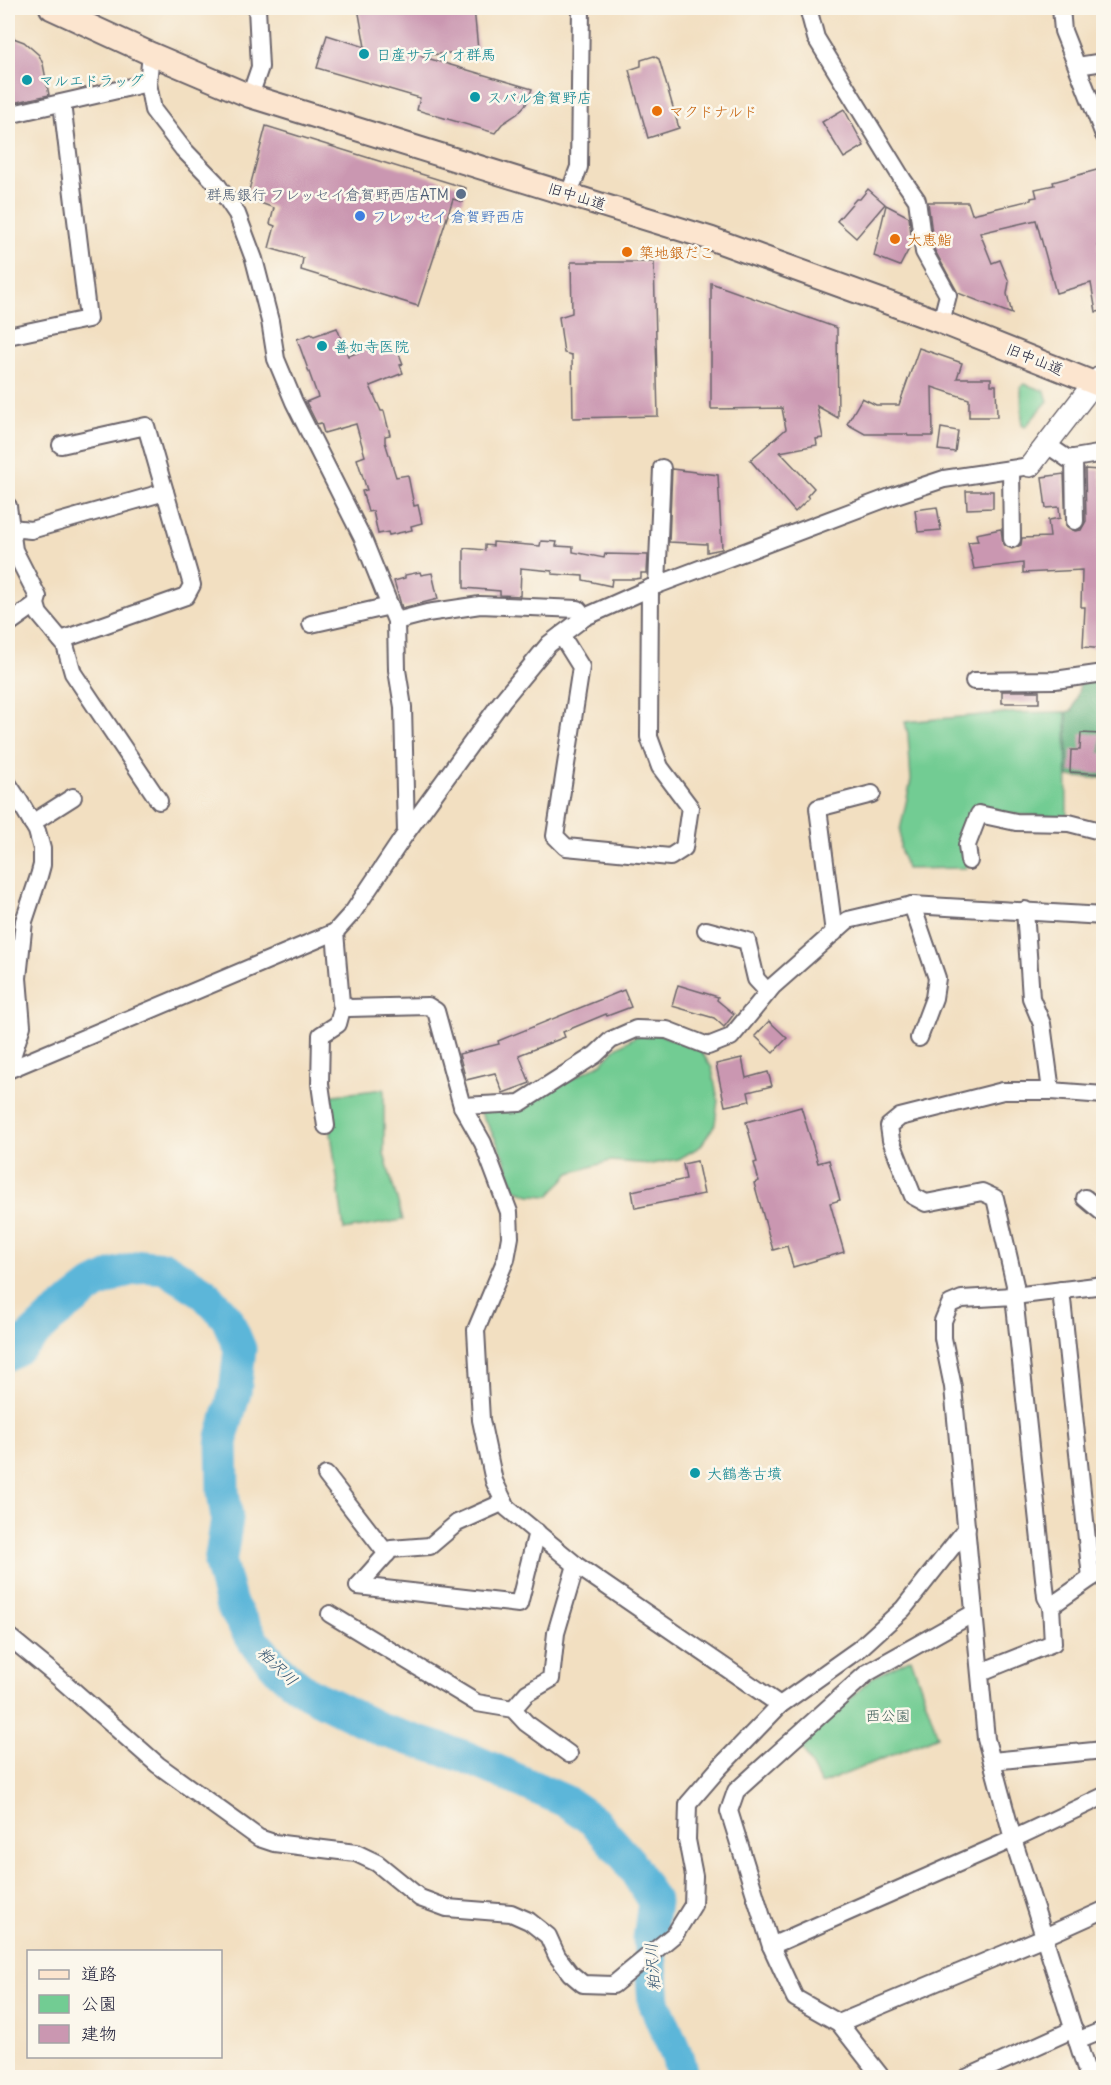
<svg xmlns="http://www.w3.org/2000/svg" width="1111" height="2085" font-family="Delius,'Klee One',sans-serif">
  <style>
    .green { fill: #72cc93; stroke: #4a7767; stroke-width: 1.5 }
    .forest { fill: #5db07d; stroke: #40695c; stroke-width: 1.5 }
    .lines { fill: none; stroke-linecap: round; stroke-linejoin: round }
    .river { stroke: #5bb6d9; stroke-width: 33 }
    .building { fill: #ca97b1 }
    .minor-casing { stroke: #6b646a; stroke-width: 20 }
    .tertiary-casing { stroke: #6b646a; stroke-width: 24 }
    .secondary-casing { stroke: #6b646a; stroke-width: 26 }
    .minor { stroke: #fff; stroke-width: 16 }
    .tertiary { stroke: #fff; stroke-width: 21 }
    .secondary { stroke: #fce5cf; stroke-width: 22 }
    .culture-dot { fill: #0f9aa8; stroke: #fbf7ec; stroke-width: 2 }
    .food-dot { fill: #e8710a; stroke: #fbf7ec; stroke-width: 2 }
    .service-dot { fill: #5c6f8a; stroke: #fbf7ec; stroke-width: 2 }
    .shop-dot { fill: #3f7fe0; stroke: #fbf7ec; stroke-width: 2 }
    .labels { text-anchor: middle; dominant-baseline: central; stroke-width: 5; stroke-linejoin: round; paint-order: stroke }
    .culture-label { font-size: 15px; fill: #0d838f; stroke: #fbf7ec; text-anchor: start }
    .food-label { font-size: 15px; fill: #c56008; stroke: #fbf7ec; text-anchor: start }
    .service-label { font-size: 15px; fill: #4e5e75; stroke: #fbf7ec; text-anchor: end }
    .street-label { font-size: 15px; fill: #22223b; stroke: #fbf7ec }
    .shop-label { font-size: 15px; fill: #366cbe; stroke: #fbf7ec; text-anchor: start }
    .park-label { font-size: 15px; fill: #3e5e5a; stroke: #fbf7ec }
    .water-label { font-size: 16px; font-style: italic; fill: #365672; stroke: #fbf7ec }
  </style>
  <rect width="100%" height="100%" fill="#fbf7ec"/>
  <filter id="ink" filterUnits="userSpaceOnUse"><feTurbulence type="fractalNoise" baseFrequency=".0167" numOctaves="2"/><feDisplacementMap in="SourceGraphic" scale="12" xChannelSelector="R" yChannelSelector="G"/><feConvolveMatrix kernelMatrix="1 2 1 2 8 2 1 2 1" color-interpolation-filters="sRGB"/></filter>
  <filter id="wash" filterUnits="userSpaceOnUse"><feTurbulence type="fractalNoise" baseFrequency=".008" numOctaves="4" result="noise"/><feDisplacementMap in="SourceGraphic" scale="24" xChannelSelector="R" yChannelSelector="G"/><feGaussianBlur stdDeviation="1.35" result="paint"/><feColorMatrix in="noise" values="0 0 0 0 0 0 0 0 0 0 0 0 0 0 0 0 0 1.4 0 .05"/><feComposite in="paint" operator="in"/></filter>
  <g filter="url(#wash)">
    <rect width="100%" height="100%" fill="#f2dfc1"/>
    <g class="green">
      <polygon points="1024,384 1045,391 1048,401 1025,427 1022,425 1021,387"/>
      <polygon points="1066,712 1067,817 1018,815 983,808 966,868 906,869 900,848 900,830 911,780 908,734 905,722 1004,713"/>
      <path d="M659,1034L701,1051L712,1068L718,1100L715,1124L701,1146L679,1159L651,1164L610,1161L570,1173L549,1196L530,1195L514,1189C507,1160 495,1135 479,1111L572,1079L602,1063L616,1048L636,1036Z"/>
      <polygon points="384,1089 384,1154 403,1220 344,1230 326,1096"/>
      <polygon points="911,1658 938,1736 821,1784 801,1746 873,1677"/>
    </g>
    <polygon class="forest" points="1103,679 1103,778 1068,777 1067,712 1073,710 1081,681"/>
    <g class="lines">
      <polyline class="river" points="8,1355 20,1347 51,1318 94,1285 116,1274 143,1266 165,1268 203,1292 227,1318 240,1349 235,1392 222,1437 223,1492 227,1519 220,1563 231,1604 254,1642 281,1672 308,1693 384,1731 466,1757 565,1801 594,1821 629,1861 654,1902 649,1939 654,2002 677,2056 683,2078"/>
    </g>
    <g id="blocks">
      <g class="building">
        <polygon points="358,8 474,8 478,50 420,56 532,89 526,104 517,114 502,124 495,133 417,110 420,98 317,68 327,35 365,47"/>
        <polygon points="8,36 24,42 39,55 43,64 49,95 8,104"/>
        <polygon points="654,56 659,59 679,128 648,138 629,70 641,66 641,60"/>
        <polygon points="844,109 864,146 844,158 822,122"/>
        <polygon points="266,126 466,188 463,202 453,199 418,306 301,270 303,258 269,248 275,226 270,224 274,208 247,198"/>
        <polygon points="1104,168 1104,237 1099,238 1101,244 1098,244 1104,269 1104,311 1096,312 1091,283 1056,293 1036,220 980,233 992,263 1000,260 1009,282 1007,294 1012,314 958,293 934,249 928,202 968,202 972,214 1031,200 1031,198 1037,197 1035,189 1054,185 1053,182"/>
        <polygon points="868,189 885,204 856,238 837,221 856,199 860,199"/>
        <polygon points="886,205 909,217 912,243 900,266 874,256"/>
        <polygon points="571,262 654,262 658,416 573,418 572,355 564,353 559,317 572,313"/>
        <polygon points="711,283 837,328 838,418 817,406 823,438 816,439 817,445 780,452 814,488 807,496 809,498 795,512 750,460 786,429 782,408 711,409"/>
        <polygon points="337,328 348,356 390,341 391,346 396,346 403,364 400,365 403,373 370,386 381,411 384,411 390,435 385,436 385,442 396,477 408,475 414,506 418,505 422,523 411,526 412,530 389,535 388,532 378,534 373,511 368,512 362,491 367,490 357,459 365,456 356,424 324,433 321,423 317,424 306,402 318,397 297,339 311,334 314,336"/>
        <polygon points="919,348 962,363 957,378 991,378 991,385 996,385 997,417 969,417 969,399 932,387 933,436 908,436 907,434 865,434 847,424 862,398 876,405 899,405"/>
        <polygon points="941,428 958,431 955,452 938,450"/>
        <polygon points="672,469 718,475 722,549 707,552 707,544 669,542"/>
        <polygon points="1085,469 1099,470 1104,492 1104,649 1083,647 1085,607 1081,607 1082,570 1023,573 1023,563 974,569 968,542 978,541 976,534 1001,529 1003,544 1012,549 1021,545 1022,538 1050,537 1048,520 1060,518 1059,507 1046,508 1042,477 1064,474 1066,526 1075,531 1081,530 1086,521"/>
        <polygon points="966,491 993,491 993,508 967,509"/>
        <polygon points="937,507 941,530 918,532 915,510"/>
        <polygon points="541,541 557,542 556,546 573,547 573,552 604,558 605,554 648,555 647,573 641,573 641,578 635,579 612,579 611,586 583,580 583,576 552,574 552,571 521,568 520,596 500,595 500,591 464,588 464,548 485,550 485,545 493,546 493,542 540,546"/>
        <polygon points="420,572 421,575 432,573 438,599 402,608 394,581 405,578 405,575"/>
        <rect x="1002" y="691" width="37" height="12"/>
        <polygon points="1081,733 1101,734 1100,753 1104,753 1103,774 1070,772 1071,750 1080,750"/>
        <polygon points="678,985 718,997 717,1000 734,1014 724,1027 714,1018 672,1006"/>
        <polygon points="624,990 631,1007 607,1016 606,1014 563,1032 565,1037 519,1055 530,1083 503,1093 495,1073 466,1080 459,1054 499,1044 498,1041"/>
        <polygon points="769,1021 787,1038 773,1053 755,1036"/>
        <polygon points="742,1058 746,1078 768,1072 772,1086 748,1092 750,1101 725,1106 716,1064"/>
        <polygon points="801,1107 818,1163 829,1160 840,1200 830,1203 844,1252 793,1267 787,1246 773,1250 754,1183 759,1181 754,1163 757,1162 746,1122"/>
        <polygon points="697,1161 704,1194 635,1208 632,1191 686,1179 683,1164"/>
      </g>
    </g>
  </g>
  <g filter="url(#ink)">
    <use href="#blocks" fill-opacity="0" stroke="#6b646a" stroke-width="1.5"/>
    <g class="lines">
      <defs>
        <g id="minor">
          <polyline points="808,8 816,38 903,180 917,200 924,252 948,295 941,322"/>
          <polyline points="1061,8 1063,31 1104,135"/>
          <polyline points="151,54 148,83 153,110 183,149 216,183 237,214 254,259 270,321 276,359 294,402 363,539 396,621 397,670 403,707 406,833"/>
          <polyline points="1077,66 1104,62"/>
          <polyline points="250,96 260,67 257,8"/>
          <polyline points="8,115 148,83"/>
          <polyline points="569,194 579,167 581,8"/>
          <polyline points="8,336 88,319 62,103"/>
          <polyline points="1046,444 1068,459 1104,453"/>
          <polyline points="1074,458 1075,521"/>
          <polyline points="1011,469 1012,539"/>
          <polyline points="8,506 14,550 38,597 36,604 39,614 65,645 73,673 159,801"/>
          <polyline points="11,528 31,530 165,492"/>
          <polyline points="657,585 662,468"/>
          <polyline points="396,621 427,613 480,605 578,609 585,617"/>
          <polyline points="8,624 36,604"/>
          <polyline points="311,624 390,606"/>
          <polyline points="561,635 581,667 555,836 566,847 670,857 684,848 690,807 660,767 649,737 650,588"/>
          <polyline points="61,640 186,596 192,585 146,426 61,445"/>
          <polyline points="974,681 1055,680 1104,673"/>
          <polyline points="8,784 20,802 37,831 42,849 42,865 39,876 24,921 18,978 22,1026 8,1069"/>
          <polyline points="32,823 73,797"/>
          <polyline points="969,861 967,845 979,814 1016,822 1069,823 1104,832"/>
          <polyline points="912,905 937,978 934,998 919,1038"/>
          <polyline points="1025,910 1031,998 1042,1024 1051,1091 1104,1095"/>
          <polyline points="706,930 747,941 756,979 768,992"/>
          <polyline points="335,932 341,1003 349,1008 428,1006 436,1011 462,1106 483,1143 509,1212 510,1237 506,1259 476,1330 481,1420 494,1481 507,1508 576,1565 780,1705 859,1649 903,1609 967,1528"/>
          <polyline points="834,933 818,808 872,794"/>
          <polyline points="8,1070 335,932 353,912 406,833 502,701 549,644 585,617 657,585 890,497 944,479 1030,466"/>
          <polyline points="462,1106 520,1103 595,1055 611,1040 636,1029 667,1030 708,1046 731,1037 773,986 848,920 912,905 1104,916"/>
          <polyline points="326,1126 320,1084 321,1035 338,1024 343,1005"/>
          <polyline points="1085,1198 1104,1214"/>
          <polyline points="1061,1290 1091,1578"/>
          <polyline points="326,1475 387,1554"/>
          <polyline points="358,1586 519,1604 537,1532"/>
          <polyline points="358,1586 391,1549 430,1546 457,1523 504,1502"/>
          <polyline points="1051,1606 1046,1597 1014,1296 1015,1285 995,1198 982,1192 926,1203 913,1196 891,1140 889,1126 900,1117 1003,1091 1051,1091"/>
          <polyline points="330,1614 477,1703 513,1709 526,1723 569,1754"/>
          <polyline points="8,1636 58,1677 158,1765 259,1838 274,1843 356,1853 377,1863 420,1898 447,1908 511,1913 529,1921 548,1936 557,1956 570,1973 583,1984 613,1985 675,1934 693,1905 694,1876 687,1840 688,1804 719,1768 780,1705"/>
          <polyline points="981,1672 1053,1643 1051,1606 1091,1578 1104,1571"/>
          <polyline points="513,1709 527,1693 551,1679 556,1633 576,1565"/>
          <polyline points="992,1761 1104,1750"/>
          <polyline points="771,1946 1013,1839 1104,1796"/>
          <polyline points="839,2023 1044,1937 1104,1910"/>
          <polyline points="1077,2041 1104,2030"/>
          <polyline points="882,2078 839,2023 795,1998 771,1946 729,1811 736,1791 867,1673 974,1613"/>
          <polyline points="966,2078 1074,2029"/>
          <polyline points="1089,2078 1013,1839 986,1739 953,1387 943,1338 943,1321 950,1304 962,1299 1014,1296 1104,1285"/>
        </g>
        <polyline id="tertiary" points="1030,466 1094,383 1104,374"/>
        <polyline id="secondary" points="51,8 151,54 250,96 712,239 941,322 1104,387"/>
      </defs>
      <use href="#minor" class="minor-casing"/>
      <use href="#tertiary" class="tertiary-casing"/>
      <use href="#secondary" class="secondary-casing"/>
      <use href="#minor" class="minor"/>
      <use href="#tertiary" class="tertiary"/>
      <use href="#secondary" class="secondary"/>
    </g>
  </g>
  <g class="culture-dot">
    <circle cx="364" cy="54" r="6"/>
    <circle cx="27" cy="80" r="6"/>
    <circle cx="475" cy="97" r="6"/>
    <circle cx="322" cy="346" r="6"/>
    <circle cx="695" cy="1473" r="6"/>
  </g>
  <g class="food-dot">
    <circle cx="657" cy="111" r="6"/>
    <circle cx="895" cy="239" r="6"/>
    <circle cx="627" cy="252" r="6"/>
  </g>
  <circle class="service-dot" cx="461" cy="194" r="6"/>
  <circle class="shop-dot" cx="360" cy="216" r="6"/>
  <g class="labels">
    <g class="culture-label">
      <text x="376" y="54">日産サティオ群馬</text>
      <text x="39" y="80">マルエドラッグ</text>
      <text x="487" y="97">スバル倉賀野店</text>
      <text x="334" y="346">善如寺医院</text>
      <text x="707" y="1473">大鶴巻古墳</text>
    </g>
    <g class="food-label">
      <text x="669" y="111">マクドナルド</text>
      <text x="907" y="239">大恵鮨</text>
      <text x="639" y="252">築地銀だこ</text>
    </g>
    <g class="service-label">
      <text x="449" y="194">群馬銀行 フレッセイ倉賀野西店ATM</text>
    </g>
    <g class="street-label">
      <text transform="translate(577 196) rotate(17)">旧中山道</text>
      <text transform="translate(1035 359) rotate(22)">旧中山道</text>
    </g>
    <g class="shop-label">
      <text x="372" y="216">フレッセイ 倉賀野西店</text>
    </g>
    <g class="park-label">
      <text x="888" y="1715">西公園</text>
    </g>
    <g class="water-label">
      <text transform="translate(278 1666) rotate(44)">粕沢川</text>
      <text transform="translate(652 1967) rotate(-94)">粕沢川</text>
    </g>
  </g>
  <rect width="1111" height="2085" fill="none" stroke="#fbf7ec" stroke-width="30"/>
  <rect x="27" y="1950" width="195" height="108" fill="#fbf7ec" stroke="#a4a2a5" stroke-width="1.5"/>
  <rect x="39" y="1970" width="30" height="9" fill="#fce5cf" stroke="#a4a2a5" stroke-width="1.5"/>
  <text x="81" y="1980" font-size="18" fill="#22223b">道路</text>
  <rect x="39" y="1995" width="30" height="18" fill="#72cc93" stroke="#a4a2a5" stroke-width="1.5"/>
  <text x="81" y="2010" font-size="18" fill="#22223b">公園</text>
  <rect x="39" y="2025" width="30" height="18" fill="#ca97b1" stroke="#a4a2a5" stroke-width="1.5"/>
  <text x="81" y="2040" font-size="18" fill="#22223b">建物</text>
</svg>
